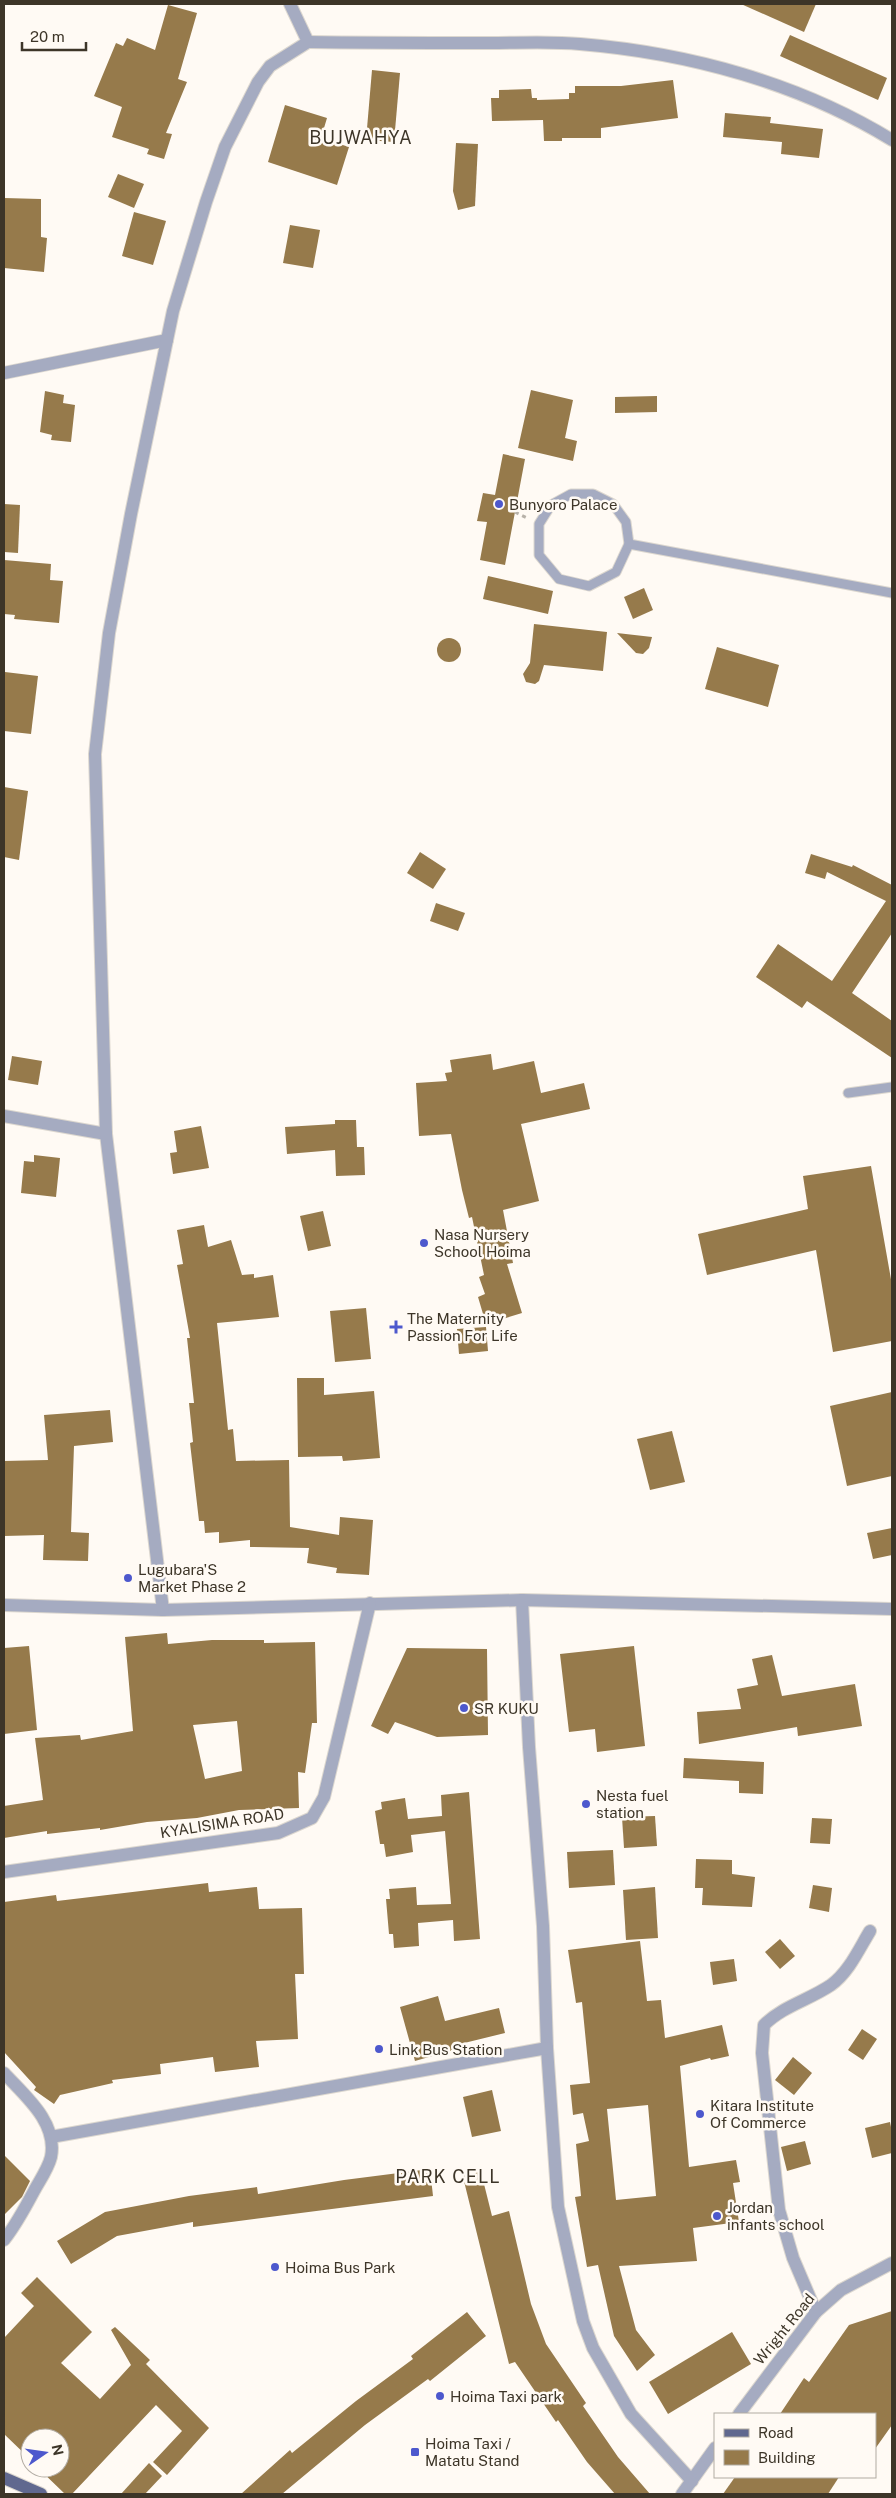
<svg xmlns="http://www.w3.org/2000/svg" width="896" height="2498" font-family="'Public Sans',sans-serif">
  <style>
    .building { fill: #967a4b; fill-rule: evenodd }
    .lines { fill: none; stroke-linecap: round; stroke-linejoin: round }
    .service-casing { stroke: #dcd7cf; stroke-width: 11 }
    .minor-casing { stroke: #dcd7cf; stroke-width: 14 }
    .tertiary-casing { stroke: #dcd7cf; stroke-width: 14 }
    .primary-casing { stroke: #dcd7cf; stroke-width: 14 }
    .path { stroke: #b7b1a8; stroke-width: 3; stroke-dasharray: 4 4; stroke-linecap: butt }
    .service { stroke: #a5abc1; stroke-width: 9 }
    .minor { stroke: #a5abc1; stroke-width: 12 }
    .tertiary { stroke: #a5abc1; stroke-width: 12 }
    .primary { stroke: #60688f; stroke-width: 12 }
    .poi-dot { fill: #4d58cd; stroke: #fffaf4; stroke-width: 2 }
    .labels { text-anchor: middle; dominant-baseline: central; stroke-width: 5; stroke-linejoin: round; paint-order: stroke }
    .poi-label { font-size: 15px; fill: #3d3528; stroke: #fffaf4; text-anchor: start }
    .street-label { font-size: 15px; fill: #3d3528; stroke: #fffaf4 }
    .quarter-label { font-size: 18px; letter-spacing: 1px; fill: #3d3528; stroke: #fffaf4 }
  </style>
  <rect width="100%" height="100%" fill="#fffaf4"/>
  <g class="building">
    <polygon points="741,4 816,4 804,32"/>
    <polygon points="168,5 197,13 178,79 187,82 166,133 172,134 164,159 147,154 149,149 112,137 122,107 94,96 116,43 123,46 127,38 155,50"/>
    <polygon points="790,35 887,78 878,100 780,56"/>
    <polygon points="372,70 400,73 394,142 366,140"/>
    <polygon points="673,80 678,118 601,128 601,138 562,138 562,141 544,141 543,120 492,121 491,98 499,98 499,90 531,89 532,98 537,98 537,100 569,99 569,93 575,93 575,86 621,86"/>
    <polygon points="285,105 327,118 321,138 349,147 337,185 268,162"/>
    <polygon points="725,113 771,117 770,123 823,129 819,158 781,154 782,142 723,137"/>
    <polygon points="456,143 478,144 475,206 458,210 453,191"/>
    <polygon points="118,174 144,184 134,208 108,197"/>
    <polygon points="4,198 41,199 41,237 47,238 44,272 4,268"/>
    <polygon points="134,212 166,221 153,265 122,256"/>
    <polygon points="290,225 320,230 313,268 283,263"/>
    <polygon points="531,390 573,400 565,438 577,441 573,461 518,448"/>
    <polygon points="45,391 64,395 63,403 75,405 71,442 51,440 52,435 40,432"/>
    <polygon points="657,396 657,412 615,413 615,397"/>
    <polygon points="503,454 525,459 505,565 480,560 487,522 477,521 483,493 495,495"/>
    <polygon points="4,504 20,505 18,553 4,552"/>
    <polygon points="4,560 51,564 50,580 63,581 59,623 14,619 15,615 4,614"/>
    <polygon points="488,576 553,591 548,614 483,599"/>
    <polygon points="644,588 653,610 633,619 624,597"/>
    <polygon points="534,624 607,632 603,671 544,665 539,681 535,684 526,682 523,674 530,663"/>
    <polygon points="617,633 652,637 649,648 643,654 636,653"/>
    <circle cx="449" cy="650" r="12"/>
    <polygon points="717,647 779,665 768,707 705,689"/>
    <polygon points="5,672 38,676 31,734 4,731"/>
    <polygon points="4,787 28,791 19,860 4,857"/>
    <polygon points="420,852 446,869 433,889 407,873"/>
    <polygon points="811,854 852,867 853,865 892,885 892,933 852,993 892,1021 892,1058 807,1001 802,1008 756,977 778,944 832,981 886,901 827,872 825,879 805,873"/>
    <polygon points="436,903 465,913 458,931 430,921"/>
    <polygon points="491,1054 493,1070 534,1061 541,1093 584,1083 590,1109 521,1124 539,1201 503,1210 513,1263 507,1264 522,1313 486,1324 478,1297 485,1294 479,1277 484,1275 472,1217 469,1218 462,1190 451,1134 419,1136 416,1083 447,1081 445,1073 452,1072 450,1060"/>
    <polygon points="12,1056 42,1061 38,1085 8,1080"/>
    <polygon points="335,1120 356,1120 357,1147 364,1147 365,1175 336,1176 335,1150 287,1154 285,1127 335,1124"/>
    <polygon points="201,1126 209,1168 173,1174 170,1153 177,1152 174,1131"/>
    <polygon points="34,1155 60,1158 56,1197 21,1193 24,1161 34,1162"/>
    <polygon points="871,1166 892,1285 892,1341 833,1352 816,1250 707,1275 698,1234 808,1209 803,1176"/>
    <polygon points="323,1211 331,1246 308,1251 300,1216"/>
    <polygon points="204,1225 208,1247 231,1240 242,1275 254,1274 254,1278 273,1275 279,1317 217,1323 228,1430 233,1429 236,1461 289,1460 290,1527 339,1535 340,1517 373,1520 369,1575 336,1573 337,1568 307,1563 309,1548 250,1547 250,1540 219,1543 219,1532 205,1533 204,1521 199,1521 190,1443 193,1442 189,1403 194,1403 187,1338 190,1338 177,1265 183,1264 177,1230"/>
    <polygon points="366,1308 371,1359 335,1362 330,1311"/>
    <polygon points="486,1327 488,1351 459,1354 457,1329"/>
    <polygon points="297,1378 324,1378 324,1395 374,1391 380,1458 343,1461 342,1456 298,1457"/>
    <polygon points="892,1392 892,1476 847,1486 830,1406"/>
    <polygon points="110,1410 113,1442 74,1446 71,1532 89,1533 88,1561 43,1560 44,1535 4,1536 4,1461 48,1460 44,1415"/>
    <polygon points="672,1431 685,1482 650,1490 637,1439"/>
    <polygon points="892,1528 892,1555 873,1559 867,1533"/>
    <path d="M167,1633L168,1644L212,1640H264V1643L315,1642L317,1723H312L305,1773L298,1772L299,1808L239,1810L197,1818L147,1822L100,1830V1828L47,1834V1831L4,1838V1806L43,1800L35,1738L80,1735L81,1740L133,1731L125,1637ZM237,1721L242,1771L205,1779L193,1725Z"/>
    <polygon points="29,1646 37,1730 4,1734 4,1648"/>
    <polygon points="634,1646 645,1746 597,1752 595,1729 569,1732 560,1654"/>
    <polygon points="407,1648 487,1649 488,1735 437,1737 395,1722 388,1734 371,1726"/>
    <polygon points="772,1655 782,1696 855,1684 862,1726 798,1736 797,1727 699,1744 697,1712 741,1709 737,1689 758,1685 752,1659"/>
    <polygon points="684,1758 764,1762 763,1794 739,1793 739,1781 683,1778"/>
    <polygon points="469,1792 480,1939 454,1941 453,1920 418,1923 419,1946 394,1948 393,1934 389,1934 386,1899 390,1899 389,1889 416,1887 417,1905 451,1904 445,1831 411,1835 413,1852 386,1857 384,1844 380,1844 375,1811 382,1809 381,1802 405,1798 408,1819 442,1816 441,1795"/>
    <polygon points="655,1816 657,1846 624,1848 622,1817"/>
    <polygon points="812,1818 832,1819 830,1844 810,1843"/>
    <polygon points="613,1850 615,1885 569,1888 567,1852"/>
    <polygon points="696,1859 732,1860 732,1874 755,1877 752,1907 702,1905 703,1888 695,1888"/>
    <polygon points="208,1883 209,1892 257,1887 259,1909 302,1908 304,1974 295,1974 298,2039 256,2041 259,2067 215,2072 213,2057 160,2064 161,2074 112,2080 113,2083 60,2095 54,2104 34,2090 36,2087 4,2052 4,1902 56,1895 57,1901"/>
    <polygon points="813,1885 832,1888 829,1912 809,1908"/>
    <polygon points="655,1887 658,1938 626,1940 623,1890"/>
    <polygon points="780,1939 795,1956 780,1969 765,1952"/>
    <path d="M640,1941L647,2001L661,2000L665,2038L722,2025L729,2056L711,2060L710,2058L680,2066L689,2167L736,2160L740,2182L733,2183L739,2222L693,2228L697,2261L619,2266L636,2330L655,2355L637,2371L614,2336L598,2265L587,2267L575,2197L581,2196L576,2144L589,2141L583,2113L573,2115L570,2085L590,2083L582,2002L576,2003L568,1950ZM648,2105L656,2196L616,2200L607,2109Z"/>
    <polygon points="734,1959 737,1981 713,1985 710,1962"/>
    <polygon points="438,1996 445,2021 499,2008 505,2033 452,2046 453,2050 415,2061 400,2007"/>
    <polygon points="862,2029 877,2039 863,2060 848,2050"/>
    <polygon points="793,2057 812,2073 794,2095 775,2080"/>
    <polygon points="492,2090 501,2131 472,2137 463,2097"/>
    <polygon points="890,2122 892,2132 892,2153 872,2158 865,2128"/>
    <polygon points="805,2141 811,2164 787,2171 781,2147"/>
    <polygon points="4,2155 30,2181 22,2197 4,2215"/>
    <polygon points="480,2168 492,2216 509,2211 531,2304 546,2344 586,2403 583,2406 618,2457 650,2494 615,2494 587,2462 558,2420 556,2422 515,2362 509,2364 462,2173"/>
    <polygon points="430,2169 433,2196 193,2227 193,2222 117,2236 71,2264 57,2241 105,2212 189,2196 257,2187 258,2194 344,2180"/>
    <polygon points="37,2277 92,2332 61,2363 100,2399 131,2365 111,2330 115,2327 150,2360 146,2364 209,2428 167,2475 153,2462 182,2431 156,2405 72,2494 65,2494 38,2468 60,2468 60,2438 30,2438 30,2459 4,2434 4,2338 34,2306 21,2293"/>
    <polygon points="892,2311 892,2425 875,2449 875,2414 780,2414 804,2378 809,2382 849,2325"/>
    <polygon points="467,2312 486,2336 430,2381 428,2379 365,2425 282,2494 241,2494 290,2450 292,2453 356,2401 413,2359 411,2356"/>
    <polygon points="732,2332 751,2364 668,2414 649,2382"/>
    <polygon points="149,2463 162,2476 145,2494 121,2494"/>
    <polygon points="735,2477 839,2477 828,2494 723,2494"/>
  </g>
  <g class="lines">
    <defs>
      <g id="service">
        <polygon points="571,494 593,494 613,504 626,522 629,544 616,572 589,586 559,579 539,555 539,524 551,505"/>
        <polyline points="629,544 892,593"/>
        <polyline points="848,1093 892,1087"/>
      </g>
      <g id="minor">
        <path d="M308,42C368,43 429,43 489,43C519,43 550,41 580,44C689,53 799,83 892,140"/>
        <polyline points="4,373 167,340"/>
        <polyline points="4,1116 106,1134"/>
        <polyline points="522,1600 529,1747 543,1926 547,2048 558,2207 583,2321 593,2348 631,2414 692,2481"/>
        <polyline points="4,1605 163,1610 522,1600 892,1609"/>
        <polyline points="163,1610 106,1134 95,754 109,633 131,514 173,311 206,202 225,147 258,82 270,66 308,42 290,4"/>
        <polyline points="4,1872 278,1833 312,1818 324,1797 370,1603"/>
        <path d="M4,2073C24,2095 58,2122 51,2157C48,2169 40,2180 34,2191C25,2208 16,2225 4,2240"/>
        <polyline points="51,2137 547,2048"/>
        <path d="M816,2312L793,2258L779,2210L762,2053L764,2025C783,2006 809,2000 831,1985C849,1972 859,1949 870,1931"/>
      </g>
      <g id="tertiary">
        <polyline points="739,2414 816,2312 841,2290 892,2263"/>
        <polyline points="682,2494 715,2448"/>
      </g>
      <polyline id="primary" points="4,2478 41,2494"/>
    </defs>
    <use href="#service" class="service-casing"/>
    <use href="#minor" class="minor-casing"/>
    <use href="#tertiary" class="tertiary-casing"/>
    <use href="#primary" class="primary-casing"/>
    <polyline class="path" points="515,512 527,518"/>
    <use href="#service" class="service"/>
    <use href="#minor" class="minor"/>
    <use href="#tertiary" class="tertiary"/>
    <use href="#primary" class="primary"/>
  </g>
  <g class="poi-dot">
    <circle cx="499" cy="504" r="5"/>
    <circle cx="424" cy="1243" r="5"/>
    <path d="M393.5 1319.5h5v5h5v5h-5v5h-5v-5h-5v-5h5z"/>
    <circle cx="128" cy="1578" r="5"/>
    <circle cx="464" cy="1708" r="5"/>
    <circle cx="586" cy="1804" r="5"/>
    <circle cx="379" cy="2049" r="5"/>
    <circle cx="700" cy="2114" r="5"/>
    <circle cx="717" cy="2216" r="5"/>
    <circle cx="275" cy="2267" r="5"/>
    <circle cx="440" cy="2396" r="5"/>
    <rect x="410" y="2447" width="10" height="10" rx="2.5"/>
  </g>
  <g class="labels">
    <g class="poi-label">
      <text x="509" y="504">Bunyoro Palace</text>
      <text x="434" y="1234">Nasa Nursery<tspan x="434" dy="17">School Hoima</tspan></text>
      <text x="407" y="1318">The Maternity<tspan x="407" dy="17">Passion For Life</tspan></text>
      <text x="138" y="1569">Lugubara'S<tspan x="138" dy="17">Market Phase 2</tspan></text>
      <text x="474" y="1708">SR KUKU</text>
      <text x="596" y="1795">Nesta fuel<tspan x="596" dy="17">station</tspan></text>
      <text x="389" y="2049">Link Bus Station</text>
      <text x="710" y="2105">Kitara Institute<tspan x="710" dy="17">Of Commerce</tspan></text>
      <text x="727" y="2207">Jordan<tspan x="727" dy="17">infants school</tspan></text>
      <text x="285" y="2267">Hoima Bus Park</text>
      <text x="450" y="2396">Hoima Taxi park</text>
      <text x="425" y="2443">Hoima Taxi /<tspan x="425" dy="17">Matatu Stand</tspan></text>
    </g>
    <g class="street-label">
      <text transform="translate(222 1823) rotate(-9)">KYALISIMA ROAD</text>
      <text transform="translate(784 2329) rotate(-51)">Wright Road</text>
    </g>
    <g class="quarter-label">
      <text x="361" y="137">BUJWAHYA</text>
      <text x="448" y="2176">PARK CELL</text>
    </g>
  </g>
  <rect width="896" height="2498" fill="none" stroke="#3d3528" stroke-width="10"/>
  <rect x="714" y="2413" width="162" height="65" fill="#fffaf4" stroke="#b1aba2"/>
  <rect x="724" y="2429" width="25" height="8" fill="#60688f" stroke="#b1aba2"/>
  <text x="758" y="2438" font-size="15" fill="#3d3528">Road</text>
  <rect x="724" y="2450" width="25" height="15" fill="#967a4b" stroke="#b1aba2"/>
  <text x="758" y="2463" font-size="15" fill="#3d3528">Building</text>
  <g transform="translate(45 2453) rotate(77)"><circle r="24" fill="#fffaf4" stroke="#b1aba2"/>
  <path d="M0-4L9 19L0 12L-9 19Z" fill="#4d58cd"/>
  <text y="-8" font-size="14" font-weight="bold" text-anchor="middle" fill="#3d3528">N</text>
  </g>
  <path d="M22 42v8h64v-8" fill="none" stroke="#3d3528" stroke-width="2.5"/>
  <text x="30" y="42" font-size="15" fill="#3d3528" stroke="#fffaf4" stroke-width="4" paint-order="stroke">20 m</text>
</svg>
